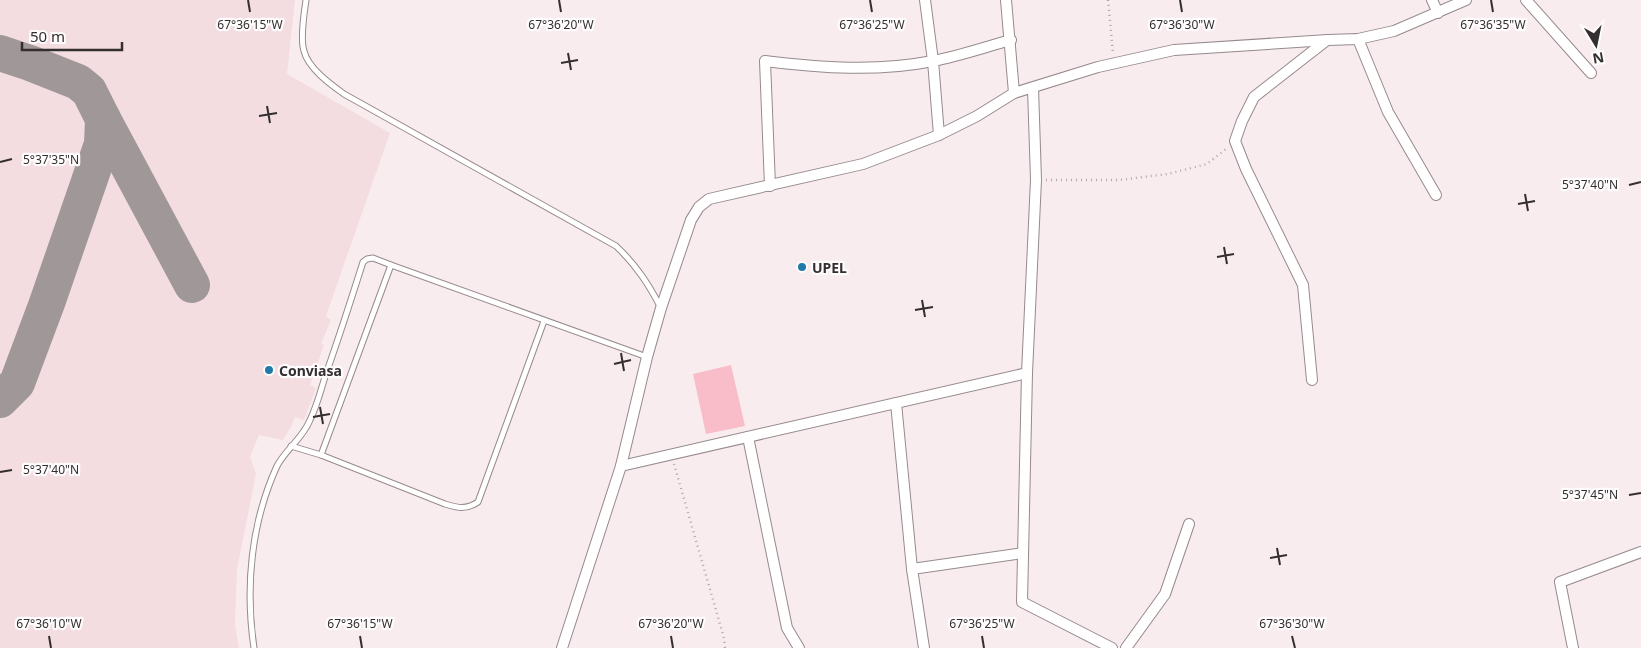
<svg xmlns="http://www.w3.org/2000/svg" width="1641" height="648" font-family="'Noto Sans',sans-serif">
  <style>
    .built { fill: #f3dde1 }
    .green { fill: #f8bdc8 }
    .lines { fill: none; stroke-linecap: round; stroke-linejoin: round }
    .taxiway { stroke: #a09798; stroke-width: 36 }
    .lane-casing { stroke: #968a8c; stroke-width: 7 }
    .street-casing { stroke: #968a8c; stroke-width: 12 }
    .path { stroke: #b1a7a8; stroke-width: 2.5; stroke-dasharray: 1 4; stroke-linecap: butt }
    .lane { stroke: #fff; stroke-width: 5 }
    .street { stroke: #fff; stroke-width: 10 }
    .ticks { fill: none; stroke: #332e2f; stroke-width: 2 }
    .poi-dot { fill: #207ba9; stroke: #fefcfc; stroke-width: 2 }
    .labels { text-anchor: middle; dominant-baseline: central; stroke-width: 4.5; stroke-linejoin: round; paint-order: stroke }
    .poi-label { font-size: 14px; font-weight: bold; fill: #332e2f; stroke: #fefcfc; text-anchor: start }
    .ticks-label { font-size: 12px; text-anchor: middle; fill: #332e2f; stroke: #fefcfc; stroke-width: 4.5; stroke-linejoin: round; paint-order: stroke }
  </style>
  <rect width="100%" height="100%" fill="#f9ecee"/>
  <polygon class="built" points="0,0 295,0 287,74 390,133 326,316 331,320 321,344 324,345 310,385 316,388 304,420 295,417 291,427 283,440 259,435 250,457 256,474 237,569 235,624 239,648 0,648"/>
  <polygon class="green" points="731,365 745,426 706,434 693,374"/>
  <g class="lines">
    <g class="taxiway">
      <polyline points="0,53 30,63 78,82 89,91 103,119 102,144 47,303 17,383 0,400"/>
      <polyline points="103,119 192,285"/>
    </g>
    <defs>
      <g id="lane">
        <path d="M306,0C304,13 300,39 304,51C308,68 330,84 344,94L616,246C636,265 648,283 661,308"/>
        <path d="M544,321L478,502C466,510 458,508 445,504L321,455L391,265L647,357"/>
        <polyline points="291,446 321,455"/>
        <path d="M254,648C245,587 251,523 277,466C286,449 303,438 310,420C317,406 321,389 326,374C339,337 351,300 363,262L367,259L373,258L391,265"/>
      </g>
      <g id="street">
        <polyline points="925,0 933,61 939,135"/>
        <polyline points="1006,0 1014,93"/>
        <polyline points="1432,0 1438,13"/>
        <polyline points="1526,0 1591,73"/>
        <polyline points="1358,39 1388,112 1436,195"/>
        <polyline points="1033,88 1036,180 1027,373 1022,602 1112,648"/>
        <path d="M770,186L765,61C822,68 877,72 933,61C959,56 985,47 1011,40"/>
        <polyline points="1312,380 1303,285 1246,169 1235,141 1242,121 1254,97 1327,40"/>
        <polyline points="896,403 912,569 924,648"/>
        <polyline points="748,437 787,628 799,648"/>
        <polyline points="621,466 1027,373"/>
        <polyline points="912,569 1023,553"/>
        <polyline points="562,648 621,466 647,357 661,308 691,220 699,207 709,199 863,164 939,135 977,116 1014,93 1098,67 1174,50 1328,40 1358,39 1394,31 1466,0"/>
        <polyline points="1126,648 1165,594 1189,524"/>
        <polyline points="1573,648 1560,582 1641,552"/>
      </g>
    </defs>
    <use href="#lane" class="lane-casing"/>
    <use href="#street" class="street-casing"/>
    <g class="path">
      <polyline points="1108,0 1113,53"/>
      <polyline points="1046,180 1119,180 1168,174 1207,164 1226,149"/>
      <polyline points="674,464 724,638 725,648"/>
    </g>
    <use href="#lane" class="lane"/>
    <use href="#street" class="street"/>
  </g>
  <path class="ticks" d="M248,0L250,12M559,0L561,12M870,0L872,12M1180,0L1182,12M1491,0L1493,12M568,53L571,70M561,63L578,60M267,106L270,123M259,116L277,113M0,162L12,159M1629,185L1641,182M1525,194L1528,211M1518,204L1535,201M1224,247L1227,264M1217,257L1234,254M922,300L925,317M915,310L933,307M621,353L624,371M614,364L631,360M320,407L323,424M313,417L330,414M0,472L12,470M1629,495L1641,493M1277,548L1280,565M1270,558L1287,555M49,636L51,648M360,636L362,648M671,636L673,648M982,636L984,648M1292,636L1295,648"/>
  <g class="poi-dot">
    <circle cx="802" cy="267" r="5"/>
    <circle cx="269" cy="370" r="5"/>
  </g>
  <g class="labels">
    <g class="poi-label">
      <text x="812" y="267">UPEL</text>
      <text x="279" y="370">Conviasa</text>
    </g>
  </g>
  <g class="ticks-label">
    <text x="250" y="29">67°36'15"W</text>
    <text x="561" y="29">67°36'20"W</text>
    <text x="872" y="29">67°36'25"W</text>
    <text x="1182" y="29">67°36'30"W</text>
    <text x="1493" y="29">67°36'35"W</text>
    <text x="51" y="164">5°37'35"N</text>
    <text x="1590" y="189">5°37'40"N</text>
    <text x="51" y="474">5°37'40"N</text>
    <text x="1590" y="499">5°37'45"N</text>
    <text x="49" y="628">67°36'10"W</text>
    <text x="360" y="628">67°36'15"W</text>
    <text x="671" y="628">67°36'20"W</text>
    <text x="982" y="628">67°36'25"W</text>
    <text x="1292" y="628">67°36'30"W</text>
  </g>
  <g transform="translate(1596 45) rotate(170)" stroke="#fefcfc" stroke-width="4" paint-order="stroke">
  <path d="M0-4L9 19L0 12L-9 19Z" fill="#332e2f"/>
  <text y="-8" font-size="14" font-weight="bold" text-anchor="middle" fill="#332e2f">N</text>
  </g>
  <path d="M22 42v8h100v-8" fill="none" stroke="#332e2f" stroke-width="2.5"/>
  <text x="30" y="42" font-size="15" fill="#332e2f" stroke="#fefcfc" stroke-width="4" paint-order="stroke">50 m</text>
</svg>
